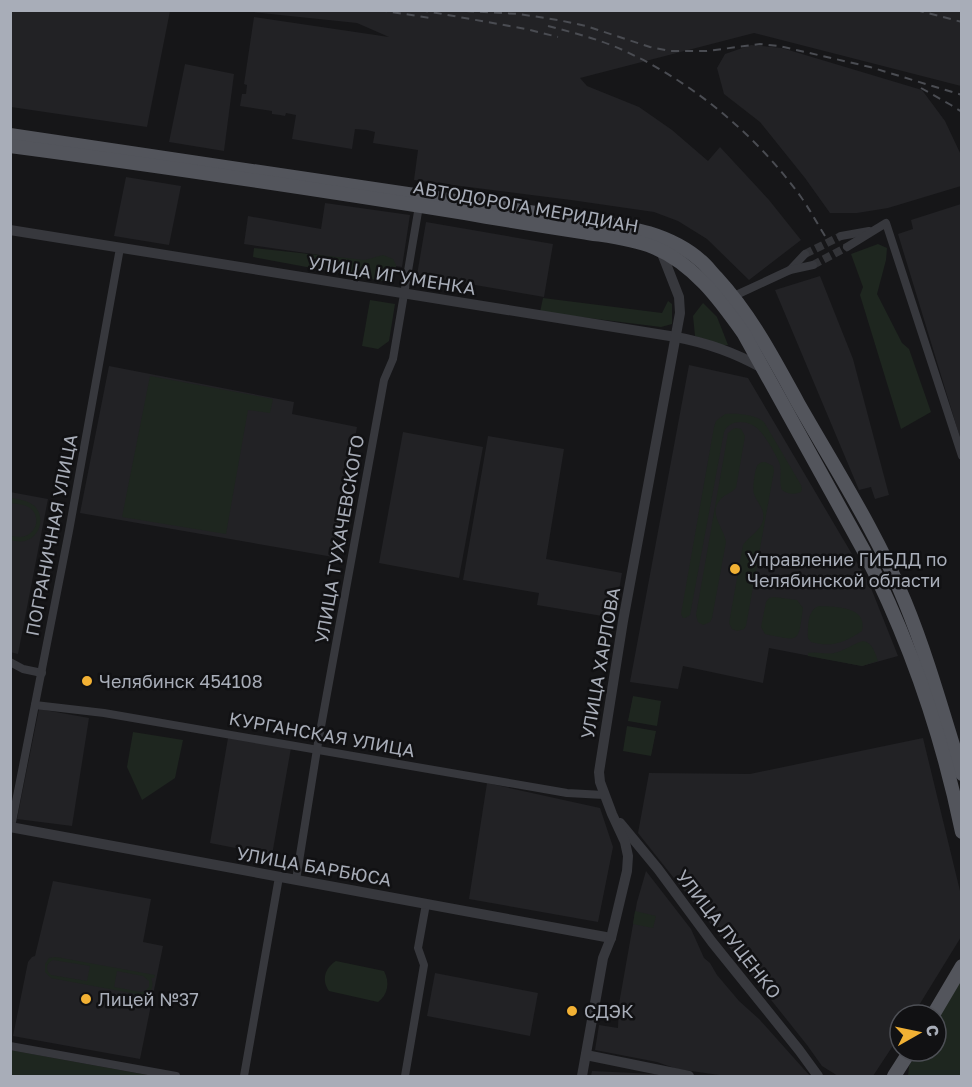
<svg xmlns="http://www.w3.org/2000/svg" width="972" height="1087" font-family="'Golos Text',sans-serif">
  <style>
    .built { fill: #222225 }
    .green { fill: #1e261f; fill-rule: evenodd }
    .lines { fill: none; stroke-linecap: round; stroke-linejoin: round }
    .minor-tunnel { stroke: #333438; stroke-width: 8; stroke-dasharray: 8 4; stroke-linecap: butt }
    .minor { stroke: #37383d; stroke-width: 8 }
    .tertiary { stroke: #37383d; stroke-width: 10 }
    .primary { stroke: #53555c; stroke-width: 14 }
    .rail { stroke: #4a4c52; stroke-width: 2; stroke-dasharray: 8 6; stroke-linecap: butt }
    .poi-dot { fill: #f2b134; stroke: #111113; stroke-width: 2 }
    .labels { text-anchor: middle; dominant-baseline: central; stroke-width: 5; stroke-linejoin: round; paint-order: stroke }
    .street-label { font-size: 18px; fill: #a8adb8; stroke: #111113 }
    .poi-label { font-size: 18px; fill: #a8adb8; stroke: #111113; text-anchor: start }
  </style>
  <rect width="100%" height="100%" fill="#161618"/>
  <g class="built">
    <polygon points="11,10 170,11 147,127 11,107"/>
    <polygon points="243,11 961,11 961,86 754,33 580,78 587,86 639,107 672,130 708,161 720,147 769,200 801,240 749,280 707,239 678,221 654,212 571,200 414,180 418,150 373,143 375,132 367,130 355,129 352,149 292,139 296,115 286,113 285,116 280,115 272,114 272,111 240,106 242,94 246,94 247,85 244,84 254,17 389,37 357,23"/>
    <polygon points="751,45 782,48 922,90 945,121 961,155 961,186 888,208 857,213 830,213 805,178 760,122 724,94 717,68 725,54"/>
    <polygon points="185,64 234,74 224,151 169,142"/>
    <polygon points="126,177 181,186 169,245 114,236"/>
    <polygon points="325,203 410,215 402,267 244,244 248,216 321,229"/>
    <polygon points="961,204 962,204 961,441 898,234 913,229 911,220"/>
    <polygon points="426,222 553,244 544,297 417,275"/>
    <polygon points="820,276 853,359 889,495 875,499 871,487 859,490 775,290"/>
    <polygon points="689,365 748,378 869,583 898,656 862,666 769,648 763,683 683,666 678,689 630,682"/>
    <polygon points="109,366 294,402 292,414 357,427 333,557 80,513"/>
    <polygon points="403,432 483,447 459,578 379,563"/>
    <polygon points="488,436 564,449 546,559 622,573 614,618 537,605 539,593 463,580"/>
    <polygon points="10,492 48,499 18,654 10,652"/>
    <polygon points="39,709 89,718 72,826 17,819"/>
    <polygon points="228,738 291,748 272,855 210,843"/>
    <polygon points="923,738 961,895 961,937 913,1015 900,1015 900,1035 873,1076 838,1076 822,1066 807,1045 638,833 649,773 750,774"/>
    <polygon points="487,783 600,808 613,847 598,922 469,899"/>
    <polygon points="646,871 691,929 704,958 710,963 717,975 739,1001 759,1019 810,1076 726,1076 677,1069 657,1062 595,1050 599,1025 618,1028 619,1004 637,902"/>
    <polygon points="53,881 151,899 143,942 163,946 140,1059 13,1036 28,962 32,957 35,956"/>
    <polygon points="435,973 538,993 530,1036 427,1016"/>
    <polygon points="592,1071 655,1074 663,1076 591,1076"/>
  </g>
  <g class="green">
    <polygon points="878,244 887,248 886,260 877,294 902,343 909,349 931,412 901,429 860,295 863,287 851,254"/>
    <polygon points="254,248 365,260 383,255 393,259 396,265 396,274 390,280 382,281 253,257"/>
    <polygon points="543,298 662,313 668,301 672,304 672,324 661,327 540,312"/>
    <polygon points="370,300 395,304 389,341 378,349 362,346"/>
    <polygon points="703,303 717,317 728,345 722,345 695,336 693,316"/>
    <polygon points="150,376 273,399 270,413 248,410 226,534 122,517"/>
    <path d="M725,414C737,413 754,414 764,422L801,485L802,489L801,492C794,495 787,494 782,490C778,481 783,471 779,462C775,453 766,437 759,430C750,420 730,418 724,432L690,615L685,618H683L681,614L714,427L716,421Z"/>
    <path d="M736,428L741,429L745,436L736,488C731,493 725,494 720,500C708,514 724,528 726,542L712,618L710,622L703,625L698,622L696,615L728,433L733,429Z"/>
    <path d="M765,462L773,466L774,471L746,626L744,629L737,631L732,629L729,623L743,545C749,536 761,531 763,520C765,508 757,503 754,494C752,489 755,470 757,466C760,462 762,462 765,462Z"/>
    <path d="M11,498C17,499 24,500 30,503C46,511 43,536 25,541C20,542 15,541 11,540V536C15,536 21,538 25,536C38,532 40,515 30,508C25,504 17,504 11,503Z"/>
    <path d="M774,597L797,600L803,608C798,644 800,641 765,634L761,627L766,602L769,598Z"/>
    <path d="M819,606C835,607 868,606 862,631C846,642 831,648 811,642L808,638C808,627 807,610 819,606Z"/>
    <path d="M863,641C873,643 875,653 878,661L862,666L808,656V653C817,651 825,655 834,653C844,651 853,644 863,641Z"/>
    <polygon points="633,696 661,701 657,726 628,721"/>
    <polygon points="627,726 656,731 651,756 623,751"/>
    <polygon points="133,732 183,740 175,778 142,800 127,767"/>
    <polygon points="635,911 656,916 653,928 633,924"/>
    <path d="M56,957L155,975L154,978H151C155,987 151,994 141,995L51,978L45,972V964L49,958ZM53,960L90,966L87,981L51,975C45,970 46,963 53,960ZM117,971L143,976L149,981V987L145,991L141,992L114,987Z"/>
    <path d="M336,961L384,971C390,982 388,995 378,1002L329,991C321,980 325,968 336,961Z"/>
    <polygon points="961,978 961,1076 908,1076 909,1066 917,1051 936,1051 936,1020"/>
    <polygon points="10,1050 153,1076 11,1076"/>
  </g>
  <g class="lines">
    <g class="minor-tunnel">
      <polyline points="805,254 841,236"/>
      <polyline points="813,265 847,247"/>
    </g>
    <g class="minor">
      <polyline points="841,236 869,231"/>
      <polyline points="847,247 886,223 962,456"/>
      <polyline points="790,270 805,254"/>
      <polyline points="734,296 790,270 813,265"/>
      <polyline points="10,662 23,669 42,673"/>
      <polyline points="35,705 104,713 567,793 604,795"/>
      <polyline points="11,827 69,531 120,248"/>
      <polyline points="296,880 318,743 384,380 393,359 419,206"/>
      <polyline points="10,1046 176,1076"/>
      <polyline points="244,1076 279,877"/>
      <polyline points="405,1076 424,965 418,948 426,904"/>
    </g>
    <g class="tertiary">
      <path d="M10,230L676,337C708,343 734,352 762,368"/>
      <polyline points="620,823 658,869 712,942 799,1050 818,1076"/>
      <polyline points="10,827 611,938"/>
      <polyline points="586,1055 689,1076"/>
      <polyline points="582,1076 603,958 611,938 627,871 628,856 625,842 612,814 600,782 599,772 623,621 680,313 679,297 661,251"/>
    </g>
    <g class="primary">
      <path d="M10,135L570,218C616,226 665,229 701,261C707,266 712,273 717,278C751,315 774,359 798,403C835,468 877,533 905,602C928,658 944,717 962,774"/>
      <path d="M10,146C162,166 314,189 465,213C504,220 543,226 582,232C605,236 631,238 653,247C693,263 720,300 744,334L864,551C909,639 942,735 962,832"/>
      <polyline points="933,1015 962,966"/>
      <polyline points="894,1076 910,1051"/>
    </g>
    <g class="rail">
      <polyline points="379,10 430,18"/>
      <polyline points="420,10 526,29 558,37"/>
      <polyline points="916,10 962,22"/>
      <polyline points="959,10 962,11"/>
      <polyline points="466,11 519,14 558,20 586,26 650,47 671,51 707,51 760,44 779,46 870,67 962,95"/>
      <path d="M548,26C575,33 602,40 627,52C695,84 757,136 801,197C810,210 817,223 825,236"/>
      <polyline points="921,88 951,105 962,112"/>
    </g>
  </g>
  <g class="poi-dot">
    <circle cx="735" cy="569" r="6"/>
    <circle cx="87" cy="681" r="6"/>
    <circle cx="86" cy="999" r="6"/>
    <circle cx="572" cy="1011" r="6"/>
  </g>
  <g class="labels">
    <g class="street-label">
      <text transform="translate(526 206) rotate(10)">АВТОДОРОГА МЕРИДИАН</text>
      <text transform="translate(392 275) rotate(9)">УЛИЦА ИГУМЕНКА</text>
      <text transform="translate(51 535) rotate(-79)">ПОГРАНИЧНАЯ УЛИЦА</text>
      <text transform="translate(339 539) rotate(-80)">УЛИЦА ТУХАЧЕВСКОГО</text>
      <text transform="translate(600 663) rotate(-80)">УЛИЦА ХАРЛОВА</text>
      <text transform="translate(322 734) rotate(10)">КУРГАНСКАЯ УЛИЦА</text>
      <text transform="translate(314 866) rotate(10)">УЛИЦА БАРБЮСА</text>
      <text transform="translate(729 934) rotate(52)">УЛИЦА ЛУЦЕНКО</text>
    </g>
    <g class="poi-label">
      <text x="747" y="559">Управление ГИБДД по<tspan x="747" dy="21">Челябинской области</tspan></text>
      <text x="99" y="681">Челябинск 454108</text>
      <text x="98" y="999">Лицей №37</text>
      <text x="584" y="1011">СДЭК</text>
    </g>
  </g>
  <rect width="972" height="1087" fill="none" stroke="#a8adb8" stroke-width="24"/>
  <g transform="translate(918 1033) rotate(81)"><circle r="28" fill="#111113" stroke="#4d4f55" stroke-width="1.5"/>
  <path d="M0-4.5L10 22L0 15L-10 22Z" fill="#f2b134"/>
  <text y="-9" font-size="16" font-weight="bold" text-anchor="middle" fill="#a8adb8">С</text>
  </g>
</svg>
